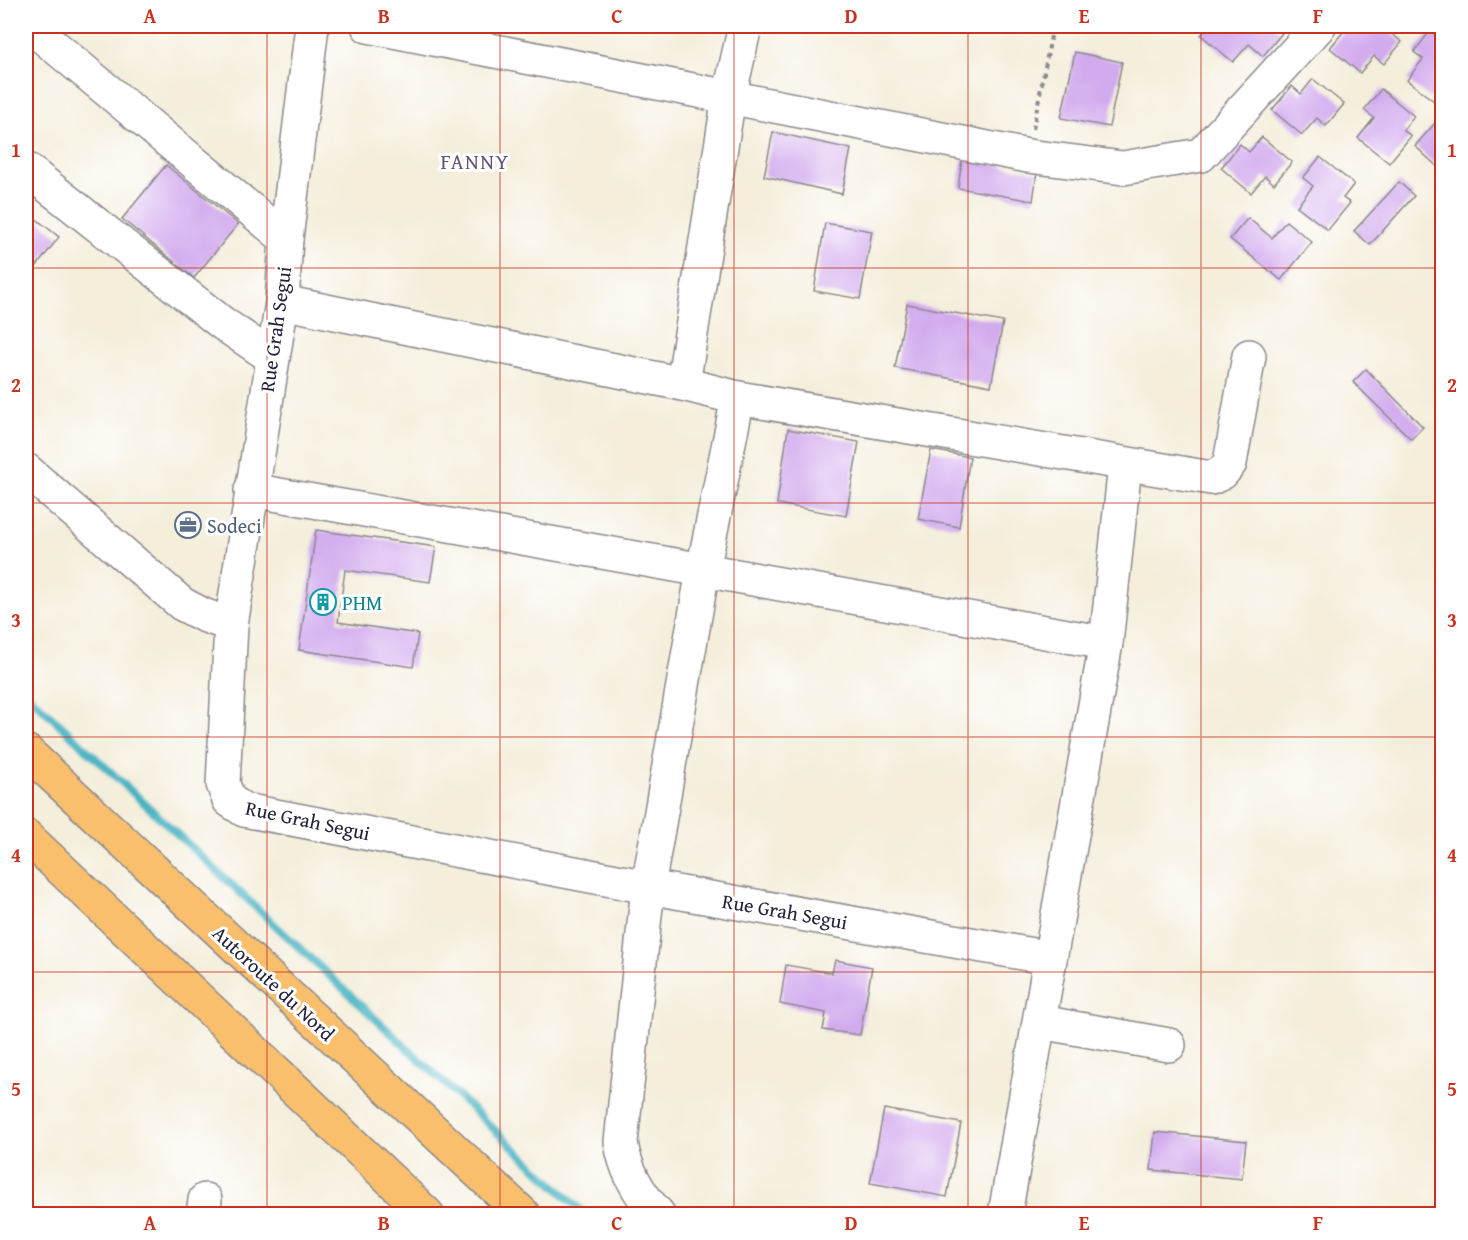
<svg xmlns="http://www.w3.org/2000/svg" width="1468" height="1240" font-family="'Gentium Book Plus',serif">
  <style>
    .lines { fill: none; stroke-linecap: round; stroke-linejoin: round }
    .stream { stroke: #46b3c3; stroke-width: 8 }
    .building { fill: #d2aaee }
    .minor-casing { stroke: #8b888b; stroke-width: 36 }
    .highway-casing { stroke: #8b888b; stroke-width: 36 }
    .path { stroke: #8b888b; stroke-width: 4; stroke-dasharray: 4.5 4.5; stroke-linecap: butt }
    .minor { stroke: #fff; stroke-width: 33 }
    .highway { stroke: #f9bf6d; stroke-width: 33 }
    .grid { fill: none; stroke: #c8321e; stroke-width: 1.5; stroke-opacity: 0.55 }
    .labels { text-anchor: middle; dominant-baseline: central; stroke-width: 6; stroke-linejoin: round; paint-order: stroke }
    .street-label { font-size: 20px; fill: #22223b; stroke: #fff }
    .service-label { font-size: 20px; fill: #4e5e75; stroke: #fff; text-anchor: start }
    .culture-label { font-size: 20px; fill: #0d838f; stroke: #fff; text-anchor: start }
    .neighbourhood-label { font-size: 21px; letter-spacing: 1.5px; fill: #60527a; stroke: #fff }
    .neatline { fill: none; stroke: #c8321e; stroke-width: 2 }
    .grid-label { font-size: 20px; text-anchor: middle; font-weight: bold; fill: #c8321e }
  </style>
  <rect width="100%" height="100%" fill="#fff"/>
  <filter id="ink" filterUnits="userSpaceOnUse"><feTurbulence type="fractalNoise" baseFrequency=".0167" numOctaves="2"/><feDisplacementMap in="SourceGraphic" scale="12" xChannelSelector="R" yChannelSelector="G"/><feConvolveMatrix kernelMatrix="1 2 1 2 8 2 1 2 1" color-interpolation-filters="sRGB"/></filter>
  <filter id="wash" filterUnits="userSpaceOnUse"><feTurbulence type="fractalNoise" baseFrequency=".008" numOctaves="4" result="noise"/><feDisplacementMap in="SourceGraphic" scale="24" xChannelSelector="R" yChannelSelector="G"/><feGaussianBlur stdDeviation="1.35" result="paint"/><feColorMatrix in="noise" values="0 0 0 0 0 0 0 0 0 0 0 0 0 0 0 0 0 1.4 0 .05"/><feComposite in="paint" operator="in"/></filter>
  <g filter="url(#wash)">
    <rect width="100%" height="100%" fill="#f4eedb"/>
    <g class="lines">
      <polyline class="stream" points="26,693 585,1214"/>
    </g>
    <g id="blocks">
      <g class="building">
        <polygon points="1209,26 1274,26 1282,33 1263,56 1249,44 1233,62 1201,35"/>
        <polygon points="1348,26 1358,32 1364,26 1381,26 1402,42 1384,64 1374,56 1360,73 1330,48"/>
        <polygon points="1430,31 1442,40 1442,100 1439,105 1407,80 1423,59 1414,52"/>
        <polygon points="1075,52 1122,62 1109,127 1061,118"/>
        <polygon points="1313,79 1344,104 1326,126 1317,118 1302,135 1272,110 1292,86 1301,94"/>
        <polygon points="1381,89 1414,116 1403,130 1411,136 1389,163 1358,138 1374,118 1364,110"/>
        <polygon points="1442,115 1442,171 1415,146"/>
        <polygon points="773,132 851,149 842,194 764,176"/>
        <polygon points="1262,137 1292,162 1274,184 1265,176 1251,193 1221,168 1240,144 1249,152"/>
        <polygon points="1320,157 1354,184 1343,198 1350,203 1328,230 1297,206 1313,186 1303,178"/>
        <polygon points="962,159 1037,172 1033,201 958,188"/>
        <polygon points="166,165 238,224 194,278 122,219"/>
        <polygon points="1399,182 1414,196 1370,245 1354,231"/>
        <polygon points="26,211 59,237 26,280"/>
        <polygon points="1248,218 1272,238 1286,221 1312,242 1281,280 1230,239"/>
        <polygon points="825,223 872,231 860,299 814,291"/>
        <polygon points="907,304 1003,322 991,386 895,368"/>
        <polygon points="1366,369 1423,427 1411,439 1353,382"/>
        <polygon points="788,429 859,442 846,516 777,504"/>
        <polygon points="931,450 970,457 959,527 918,519"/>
        <polygon points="316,530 436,547 430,582 345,570 338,622 418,634 413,667 299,650"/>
        <polygon points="835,960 872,967 860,1035 823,1030 826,1013 780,1004 786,965 832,973"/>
        <polygon points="884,1109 961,1123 947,1197 870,1183"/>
        <polygon points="1155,1132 1246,1141 1242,1179 1151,1170"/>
      </g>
    </g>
  </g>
  <g filter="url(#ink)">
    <use href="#blocks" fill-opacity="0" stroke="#8b888b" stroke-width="1.5"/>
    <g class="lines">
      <defs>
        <g id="minor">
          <polyline points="30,26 286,239"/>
          <polyline points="312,26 286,239 282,302 231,625 223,784 229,800 244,810 648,887 1050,958"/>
          <polyline points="368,26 1028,156 1123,168 1201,155 1319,26"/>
          <polyline points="26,169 222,323 272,357"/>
          <polyline points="282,302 683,384 738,398 1211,478 1222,473 1230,463 1249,356"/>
          <polyline points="683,384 729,97 745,26"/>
          <polyline points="26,470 182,604 203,615 231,625"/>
          <polyline points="251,490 703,570 1106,643"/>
          <polyline points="1040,1022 1169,1045"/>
          <polyline points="203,1214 205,1200"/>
          <path d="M658,1214C639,1194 625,1170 621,1142L648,887L703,570L738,398"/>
          <polyline points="1005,1214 1106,643 1125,465"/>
        </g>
        <g id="highway">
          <polyline points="26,751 523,1214"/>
          <polyline points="26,836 427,1214"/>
        </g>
      </defs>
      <use href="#minor" class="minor-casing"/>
      <use href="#highway" class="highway-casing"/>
      <polyline class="path" points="1033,129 1053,26"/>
      <use href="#minor" class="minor"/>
      <use href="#highway" class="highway"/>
    </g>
  </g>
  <path class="grid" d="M267,26V1214M500,26V1214M734,26V1214M968,26V1214M1201,26V1214M26,268H1442M26,503H1442M26,737H1442M26,972H1442"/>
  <defs>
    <symbol id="office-ring" viewBox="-11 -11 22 22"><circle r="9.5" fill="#fff" stroke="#5c6f8a" stroke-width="1.5"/><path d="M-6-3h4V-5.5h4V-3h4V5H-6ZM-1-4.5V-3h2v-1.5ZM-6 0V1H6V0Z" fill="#5c6f8a"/></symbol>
    <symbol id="building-ring" viewBox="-11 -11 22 22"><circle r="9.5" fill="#fff" stroke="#0f9aa8" stroke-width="1.5"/><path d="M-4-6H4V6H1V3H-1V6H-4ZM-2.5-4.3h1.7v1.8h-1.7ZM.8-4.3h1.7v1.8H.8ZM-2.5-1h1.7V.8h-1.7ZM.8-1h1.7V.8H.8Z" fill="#0f9aa8"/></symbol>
  </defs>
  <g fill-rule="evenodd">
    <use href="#office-ring" x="173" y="510" width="30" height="30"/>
    <use href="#building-ring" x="308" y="587" width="30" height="30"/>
  </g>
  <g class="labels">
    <g class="street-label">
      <text transform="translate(275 329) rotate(-82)">Rue Grah Segui</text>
      <text transform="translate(308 820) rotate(12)">Rue Grah Segui</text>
      <text transform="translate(785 911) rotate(10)">Rue Grah Segui</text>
      <text transform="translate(274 983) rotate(43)">Autoroute du Nord</text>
    </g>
    <g class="service-label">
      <text x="207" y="525">Sodeci</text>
    </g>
    <g class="culture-label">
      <text x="342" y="602">PHM</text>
    </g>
    <g class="neighbourhood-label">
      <text x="475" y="161">FANNY</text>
    </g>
  </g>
  <rect width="1468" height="1240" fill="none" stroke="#fff" stroke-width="66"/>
  <rect x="33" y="33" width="1402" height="1174" class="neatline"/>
  <g class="grid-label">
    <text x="150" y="23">A</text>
    <text x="384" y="23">B</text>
    <text x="617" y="23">C</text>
    <text x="851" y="23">D</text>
    <text x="1084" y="23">E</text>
    <text x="1318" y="23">F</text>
    <text x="16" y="157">1</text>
    <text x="1452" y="157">1</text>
    <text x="16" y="392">2</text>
    <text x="1452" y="392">2</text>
    <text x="16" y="627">3</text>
    <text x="1452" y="627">3</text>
    <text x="16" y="862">4</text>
    <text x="1452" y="862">4</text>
    <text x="16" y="1096">5</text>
    <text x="1452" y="1096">5</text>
    <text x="150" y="1230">A</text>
    <text x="384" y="1230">B</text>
    <text x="617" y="1230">C</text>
    <text x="851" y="1230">D</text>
    <text x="1084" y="1230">E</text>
    <text x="1318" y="1230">F</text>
  </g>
</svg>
